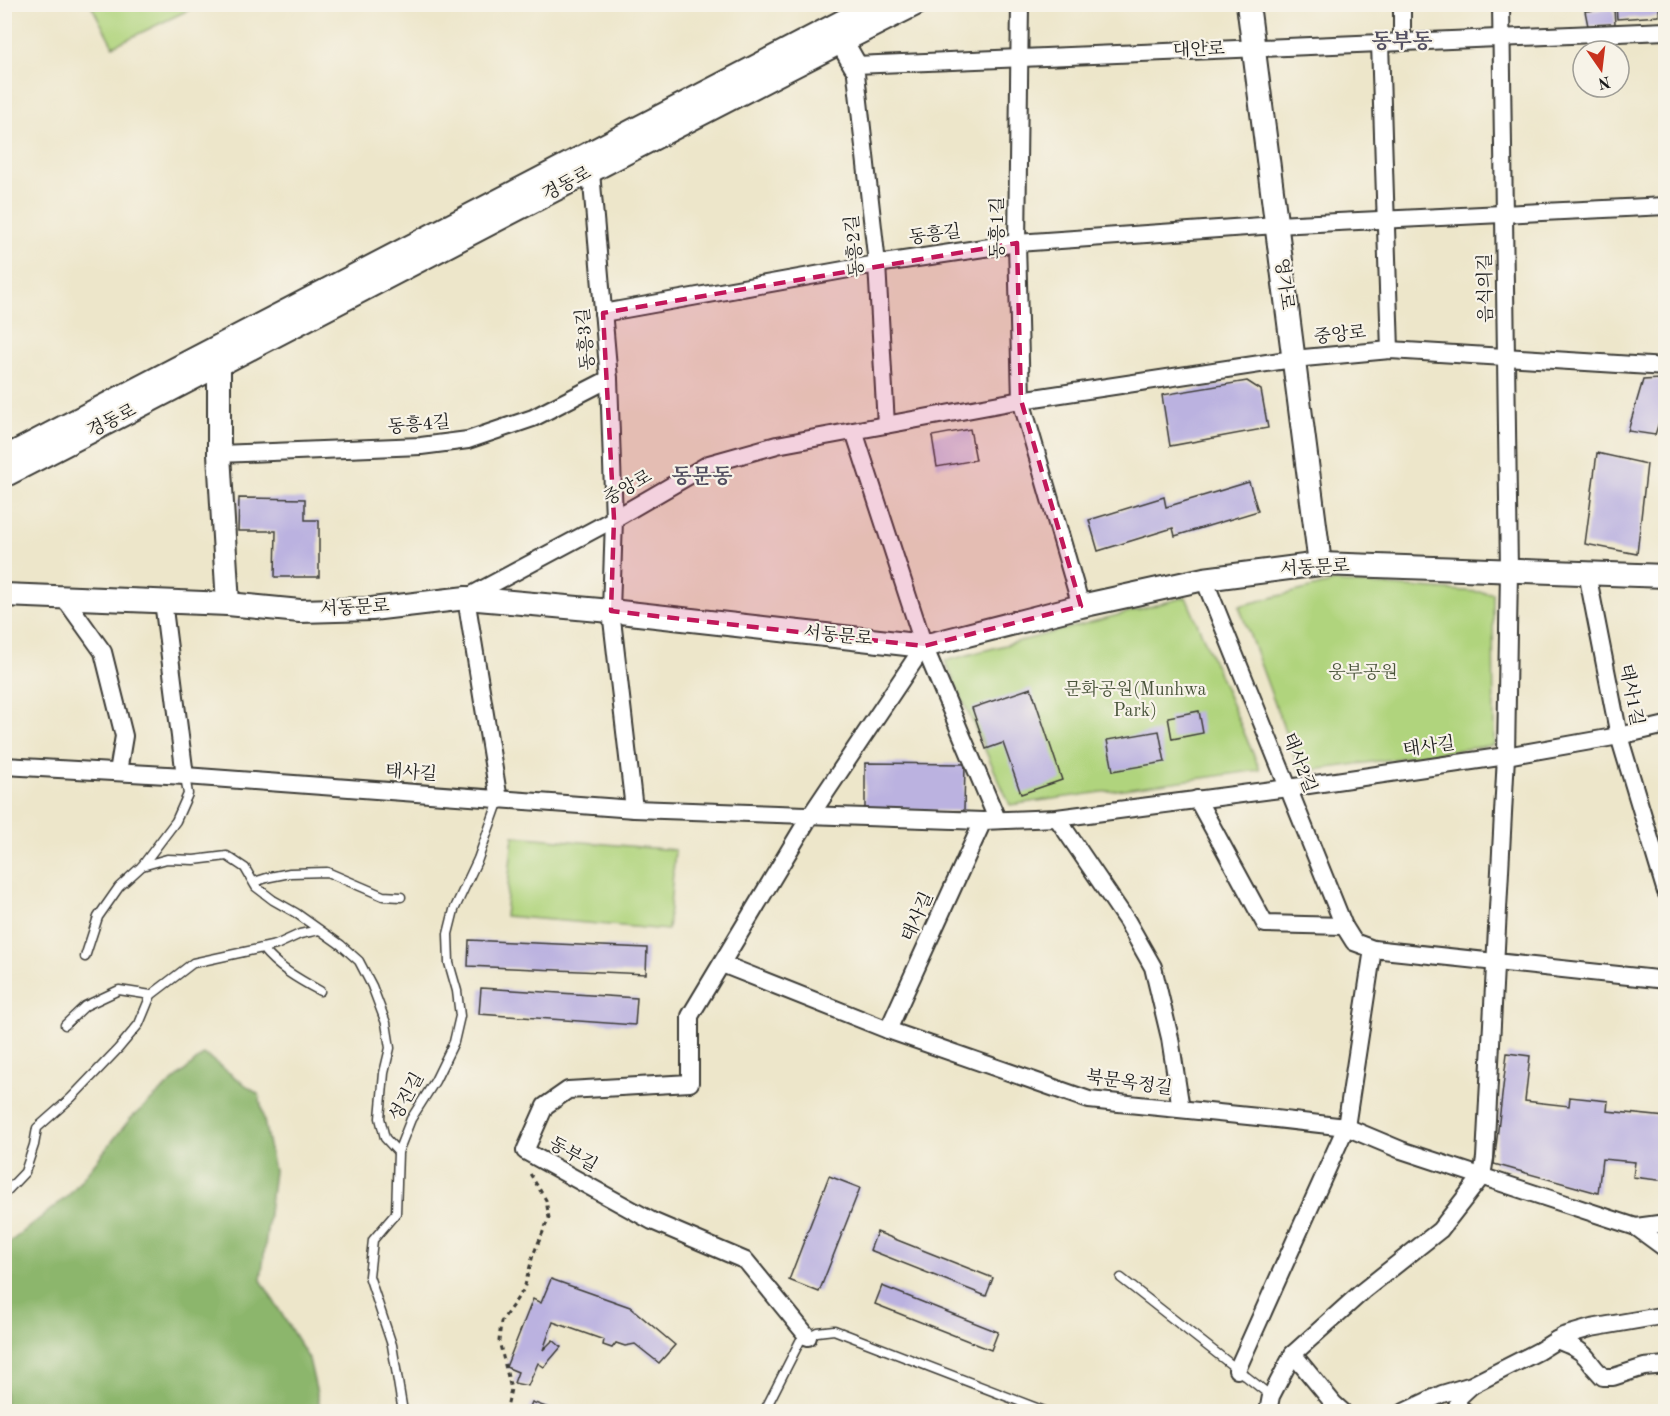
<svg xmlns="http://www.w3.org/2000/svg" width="1670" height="1416" font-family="'Old Standard TT','Noto Serif KR',serif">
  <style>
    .green { fill: #b0d47d; stroke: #66784c; stroke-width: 1.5 }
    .forest { fill: #8cb66c; stroke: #546944; stroke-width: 1.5 }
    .building { fill: #bbb2e0 }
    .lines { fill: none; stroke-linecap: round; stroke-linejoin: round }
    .lane-casing { stroke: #3b3a36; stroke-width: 11 }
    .street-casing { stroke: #3b3a36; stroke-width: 20 }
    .secondary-casing { stroke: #3b3a36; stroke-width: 26 }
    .path { stroke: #3b3a36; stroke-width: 3; stroke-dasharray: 4.5 4.5; stroke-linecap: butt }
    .lane { stroke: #fff; stroke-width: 8 }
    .street { stroke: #fff; stroke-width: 16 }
    .secondary { stroke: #fff; stroke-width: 22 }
    .marked { fill: #c2185b; fill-opacity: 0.2; stroke: #c2185b; stroke-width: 4.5; stroke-dasharray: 12 8; stroke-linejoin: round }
    .labels { text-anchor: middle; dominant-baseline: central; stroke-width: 4.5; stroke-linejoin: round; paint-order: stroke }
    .street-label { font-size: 18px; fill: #1c1c1c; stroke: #f7f3e8 }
    .park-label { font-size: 18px; fill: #485339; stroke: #f7f3e8 }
    .quarter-label { font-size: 21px; font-weight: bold; fill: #545061; stroke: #f7f3e8 }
  </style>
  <rect width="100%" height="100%" fill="#f7f3e8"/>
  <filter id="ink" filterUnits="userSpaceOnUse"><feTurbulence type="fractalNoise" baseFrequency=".0167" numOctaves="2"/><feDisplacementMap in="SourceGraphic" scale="12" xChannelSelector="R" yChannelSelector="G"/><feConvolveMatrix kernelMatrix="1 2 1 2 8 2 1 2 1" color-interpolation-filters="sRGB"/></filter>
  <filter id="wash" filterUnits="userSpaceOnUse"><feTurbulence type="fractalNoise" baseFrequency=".008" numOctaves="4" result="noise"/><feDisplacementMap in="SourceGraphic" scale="24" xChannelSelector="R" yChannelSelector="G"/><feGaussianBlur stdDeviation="1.35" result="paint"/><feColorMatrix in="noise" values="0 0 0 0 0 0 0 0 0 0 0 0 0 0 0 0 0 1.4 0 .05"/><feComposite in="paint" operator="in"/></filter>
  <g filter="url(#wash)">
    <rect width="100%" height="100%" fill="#ede6ca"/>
    <g class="green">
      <polygon points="91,5 199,5 113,46"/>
      <polygon points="1334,582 1493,593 1494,745 1300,772 1239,606"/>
      <polygon points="1186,597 1260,770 1010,805 945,661"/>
      <polygon points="513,836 675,850 668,930 505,916"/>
    </g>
    <polygon class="forest" points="204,1054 259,1095 274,1171 261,1280 309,1359 321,1411 5,1411 5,1246 69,1195 130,1119"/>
    <g id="blocks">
      <g class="building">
        <polygon points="1616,5 1659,5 1659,16 1617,19"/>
        <polygon points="1614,9 1615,24 1588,26 1585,11"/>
        <polygon points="1660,379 1666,386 1666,400 1655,435 1628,431 1643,380"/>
        <polygon points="1247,381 1261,390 1268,428 1170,446 1162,395"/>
        <polygon points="970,429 976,460 937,467 932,436"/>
        <polygon points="1597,453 1647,464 1637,554 1585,544"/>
        <polygon points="1249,482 1258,511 1175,536 1173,528 1098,551 1089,520 1164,497 1166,507"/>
        <polygon points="239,498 305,499 305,520 319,520 319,577 275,577 276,531 238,531"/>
        <polygon points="1031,688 1062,780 1021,794 1003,743 986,749 972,708"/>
        <polygon points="1199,711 1203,733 1172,739 1168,717"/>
        <polygon points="1159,731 1165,762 1113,771 1107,740"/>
        <polygon points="865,763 965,764 964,811 865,810"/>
        <polygon points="469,940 647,948 646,974 468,966"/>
        <polygon points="481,988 637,998 635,1025 479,1014"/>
        <polygon points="1507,1053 1530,1056 1525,1101 1569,1106 1570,1097 1608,1101 1607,1111 1666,1117 1666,1181 1633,1177 1635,1162 1602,1159 1598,1193 1494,1164"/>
        <polygon points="829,1176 860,1188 819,1292 789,1280"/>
        <polygon points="877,1232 993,1278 986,1296 870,1250"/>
        <polygon points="551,1279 630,1307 675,1345 659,1363 635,1344 625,1346 616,1343 612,1348 603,1345 604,1340 553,1322 543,1350 553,1340 561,1347 544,1367 538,1363 528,1386 514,1383 518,1372 506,1367 533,1299 541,1303"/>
        <polygon points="882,1286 998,1332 991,1350 875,1304"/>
        <polygon points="532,1402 557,1411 557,1412 528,1412"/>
      </g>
    </g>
  </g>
  <g filter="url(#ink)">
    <use href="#blocks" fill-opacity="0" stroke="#3b3a36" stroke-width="1.5"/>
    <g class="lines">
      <defs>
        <g id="lane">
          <polyline points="142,866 167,859 194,860 227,856 245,868 256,887 273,900 296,913 341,945 359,961 372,986 386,1023 390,1048 384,1073 380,1118 385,1138 398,1152"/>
          <polyline points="254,882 270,877 290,873 327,872 383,896 401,897"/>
          <path d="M262,948C277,967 298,979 320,991"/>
          <polyline points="85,957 98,917 119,887 142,866 176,821 188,794 185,776"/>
          <polyline points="65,1025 85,1006 119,990 151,995"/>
          <polyline points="4,1194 25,1172 34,1145 37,1128 71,1098 118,1049 139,1024 151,995 193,963 276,945 300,934 319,930"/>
          <polyline points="1121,1278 1271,1396"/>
          <polyline points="403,1412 392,1345 369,1276 373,1240 396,1213 398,1152 411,1119 435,1081 454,1042 460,1016 457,991 449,963 448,934 454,910 478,859 499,800"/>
          <polyline points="764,1412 800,1341 817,1332 834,1330 1047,1412"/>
        </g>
        <g id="street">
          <polyline points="1020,4 1017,243 1021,400 1081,606"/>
          <polyline points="1402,4 1402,42"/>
          <polyline points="1380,43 1390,350"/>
          <polyline points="586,162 591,172 609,379 614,519 611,611 634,809"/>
          <polyline points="603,313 877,264 1017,243 1276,225 1666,206"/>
          <polyline points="886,425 877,264 855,65 1666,31"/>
          <polyline points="854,431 924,646 997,819"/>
          <polyline points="219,454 421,446 468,440 533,418 609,379"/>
          <polyline points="1587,573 1619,736 1666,892"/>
          <polyline points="1204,579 1344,926 1354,942 1373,949 1666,980"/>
          <polyline points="65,599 103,652 124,736 118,772"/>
          <polyline points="163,601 185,776"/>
          <polyline points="4,766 185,776 634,809 983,821 1057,818 1288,788 1506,756 1619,736 1666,725"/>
          <polyline points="1197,799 1265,924 1344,926"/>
          <polyline points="499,800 466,598 614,519 709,464 777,445 1021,400 1293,359 1390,350 1666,367"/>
          <polyline points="1057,818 1127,921 1153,967 1170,1038 1181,1109"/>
          <polyline points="722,964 888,1030 1089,1100 1258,1117 1346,1127 1401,1150 1636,1227 1666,1249"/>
          <polyline points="888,1030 983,821"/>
          <polyline points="1636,1227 1666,1223"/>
          <polyline points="808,1337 746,1261 652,1221 525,1151 545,1106 568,1090 690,1083 690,1016 810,816 924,646"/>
          <path d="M1556,1340C1567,1344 1579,1348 1587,1358C1592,1365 1596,1370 1603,1377H1613L1644,1367L1666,1365"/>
          <polyline points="1293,1354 1334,1404 1343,1412"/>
          <polyline points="1237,1370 1346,1127 1373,949"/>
          <polyline points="1268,1412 1271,1396 1293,1354 1363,1291 1440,1230 1482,1176 1485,1158 1506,756 1509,570 1501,4"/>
          <polyline points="1404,1412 1442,1394 1472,1385 1539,1351 1563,1336 1591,1328 1666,1315"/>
          <polyline points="1466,1412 1457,1407 1459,1397 1471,1386"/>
        </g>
        <g id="secondary">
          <polyline points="1248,4 1320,564"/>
          <polyline points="835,30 855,65"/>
          <polyline points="213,356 219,366 219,454 228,604"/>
          <polyline points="4,458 876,4"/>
          <path d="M4,476C309,320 610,158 916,4"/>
          <polyline points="4,595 228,604 300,611 372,609 466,598 611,611 924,646 1081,606 1204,579 1320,564 1666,576"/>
        </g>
      </defs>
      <use href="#lane" class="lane-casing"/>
      <use href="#street" class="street-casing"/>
      <use href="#secondary" class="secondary-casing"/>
      <polyline class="path" points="506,1412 511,1389 499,1341 501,1322 524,1289 533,1255 549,1218 546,1200 529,1172"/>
      <use href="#lane" class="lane"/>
      <use href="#street" class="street"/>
      <use href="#secondary" class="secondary"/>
    </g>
  </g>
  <path class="marked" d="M1017,243L1021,400L1081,606L924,646L611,611L614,519L603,313Z"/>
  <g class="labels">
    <g class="street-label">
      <text transform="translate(1199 50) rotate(-2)">대안로</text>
      <text transform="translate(567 184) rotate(-28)">경동로</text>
      <text transform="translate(998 228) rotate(-90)">동흥1길</text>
      <text transform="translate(935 235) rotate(-8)">동흥길</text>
      <text transform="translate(855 246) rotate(-95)">동흥2길</text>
      <text transform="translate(1284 284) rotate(83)">영가로</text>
      <text transform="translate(1486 288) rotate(-91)">음식의길</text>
      <text transform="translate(1340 335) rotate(-6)">중앙로</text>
      <text transform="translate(586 339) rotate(-95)">동흥3길</text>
      <text transform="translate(112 421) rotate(-27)">경동로</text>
      <text transform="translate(419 425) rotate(-5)">동흥4길</text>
      <text transform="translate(628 488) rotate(-30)">중앙로</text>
      <text transform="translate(1315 568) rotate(-3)">서동문로</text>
      <text transform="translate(355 608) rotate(-3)">서동문로</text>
      <text transform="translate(838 636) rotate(6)">서동문로</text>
      <text transform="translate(1631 695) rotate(79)">태사1길</text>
      <text transform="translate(1429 747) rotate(-8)">태사길</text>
      <text transform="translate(1299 763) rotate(68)">태사2길</text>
      <text transform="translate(411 773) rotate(4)">태사길</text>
      <text transform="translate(918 917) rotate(-66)">태사길</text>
      <text transform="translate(1129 1083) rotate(8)">북문옥정길</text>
      <text transform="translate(407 1097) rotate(-61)">성진길</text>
      <text transform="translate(573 1155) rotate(29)">동부길</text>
    </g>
    <g class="park-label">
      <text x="1363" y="673">웅부공원</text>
      <text x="1135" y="690">문화공원(Munhwa<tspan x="1135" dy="21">Park)</tspan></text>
    </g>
    <g class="quarter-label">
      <text x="1402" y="42">동부동</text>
      <text x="702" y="477">동문동</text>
    </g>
  </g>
  <rect width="1670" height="1416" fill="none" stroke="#f7f3e8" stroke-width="24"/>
  <g transform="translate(1601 69) rotate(166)"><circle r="28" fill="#f7f3e8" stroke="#9f9d96" stroke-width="1.5"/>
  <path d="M0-4.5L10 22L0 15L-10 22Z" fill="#c8321e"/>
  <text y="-9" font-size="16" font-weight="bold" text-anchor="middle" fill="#1c1c1c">N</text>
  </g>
</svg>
